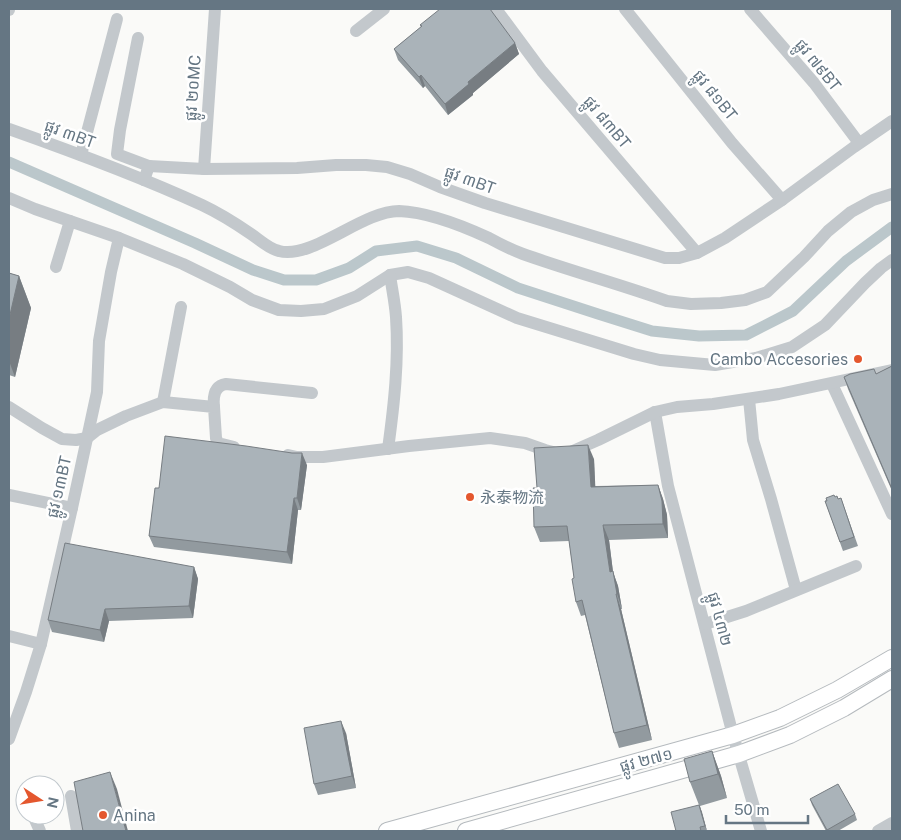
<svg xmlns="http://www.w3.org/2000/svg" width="901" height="840" font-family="'Public Sans','Noto Sans SC','Noto Sans Khmer',sans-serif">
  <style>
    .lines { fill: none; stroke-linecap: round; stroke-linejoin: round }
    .canal { stroke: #bbc7cb; stroke-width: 11 }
    .major-casing { stroke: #b5babe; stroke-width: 18 }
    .minor { stroke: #c3c8cc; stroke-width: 12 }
    .major { stroke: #fff; stroke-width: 16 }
    .wall { fill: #929a9f }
    .shaded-wall { fill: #777d82 }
    .building { fill: #aab3b9; stroke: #777d82 }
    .poi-dot { fill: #e4572e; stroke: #fff; stroke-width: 2 }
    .labels { text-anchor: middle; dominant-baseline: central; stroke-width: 5; stroke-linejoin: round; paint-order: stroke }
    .street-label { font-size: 16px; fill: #657683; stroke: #fff }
    .poi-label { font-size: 16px; fill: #657683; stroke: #fff; text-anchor: start }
  </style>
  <rect width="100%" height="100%" fill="#fafaf8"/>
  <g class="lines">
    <polyline class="canal" points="9,162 195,243 253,270 284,280 316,280 349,268 376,251 417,246 456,258 518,288 598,314 652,331 699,336 746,335 793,311 846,261 892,227"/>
    <defs>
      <g id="major">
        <polyline points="387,831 733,735 780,718 837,690 892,658"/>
        <polyline points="466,831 739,754 790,735 844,708 892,679"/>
      </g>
    </defs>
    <use href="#major" class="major-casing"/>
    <g class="minor">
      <polyline points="496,9 542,71 697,253"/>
      <polyline points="625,9 732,143 782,200"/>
      <polyline points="750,9 814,83 859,143"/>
      <polyline points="9,10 9,9"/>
      <polyline points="356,31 384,9"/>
      <polyline points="138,38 120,130 117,154 149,166"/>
      <path d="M9,129C74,152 139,176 202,205C219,213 235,223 251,234C260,240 269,249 279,251C312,260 362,211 399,211C429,212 463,226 489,238C500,244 512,250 523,254C571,271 619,284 667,301L691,304L721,303L745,300L767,292L804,257L828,231L851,212L873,200L892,194"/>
      <polyline points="81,155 117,19"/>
      <polyline points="204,169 215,9"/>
      <polyline points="144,180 149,166 204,169 297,168 336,165 366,165 387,167 410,174 440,187 485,203 665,258 679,258 697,253 725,238 782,200 854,147 892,121"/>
      <polyline points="9,198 35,209 119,238 183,264 230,287 252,300 279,310 301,311 324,309 357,296 390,275 408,272 429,278 517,318 634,354 660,360 715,365 756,358 792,347 825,325 865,283 881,268 892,260"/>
      <polyline points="56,267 70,221"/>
      <polyline points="832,384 892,514"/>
      <polyline points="749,399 753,440 771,499 796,590"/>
      <polyline points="163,402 181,307"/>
      <polyline points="9,407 42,428 62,439 76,440 87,438 97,430 126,416 163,402 214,407 216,438 218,443 234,447"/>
      <path d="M214,407C213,397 214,386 226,384L312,393"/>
      <polyline points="655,412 668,486 733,735 761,831"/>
      <path d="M388,449C394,405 399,361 396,317C395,303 392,289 390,275"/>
      <polyline points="573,451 598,440 655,412 677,407 713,404 779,394 892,370"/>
      <polyline points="288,455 297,457 323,457 409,446 490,438 525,443 545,450 553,452"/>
      <polyline points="9,495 72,508"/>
      <polyline points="705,624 746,611 856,566"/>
      <polyline points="9,636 41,644"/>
      <polyline points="9,739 26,692 41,644 72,508 97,392 99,341 111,272 119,238"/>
      <polyline points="71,796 77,831"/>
      <polyline points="33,815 40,831"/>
      <polyline points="878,831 892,823"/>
    </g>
    <use href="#major" class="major"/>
  </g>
  <g class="wall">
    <polygon points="420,25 515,43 519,54 473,93 473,95 448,115 425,86 423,88 398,60 394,49 421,27"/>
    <polygon points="9,273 19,276 31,308 15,377 9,375"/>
    <polygon points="892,366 892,491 848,389 844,377 876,374"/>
    <polygon points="594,459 595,486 658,485 663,499 667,515 668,538 609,540 613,572 618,586 622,609 621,609 652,740 619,748 614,733 585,615 581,616 576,602 574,578 569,541 540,542 534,527 537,488"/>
    <polygon points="307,465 301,510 298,510 292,564 154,547 149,536 159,488"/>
    <polygon points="835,497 838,499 841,498 858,546 843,551 825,501"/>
    <polygon points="194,567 198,579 193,618 109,621 104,642 52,632 48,620"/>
    <polygon points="346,733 356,788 318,795 314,784"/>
    <polygon points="712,751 721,776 727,798 700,806 707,831 676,831 699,805 690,782"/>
    <polygon points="810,799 855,814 857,820 838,831 826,831 812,805"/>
  </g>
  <g class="shaded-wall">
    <polygon points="515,43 519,54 473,93 473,95 448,115 445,104 468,82"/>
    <polygon points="421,75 425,86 423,88 419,77"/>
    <polygon points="19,276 31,308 15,377 9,361 9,319"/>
    <polygon points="588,445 594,459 596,501 591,487"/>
    <polygon points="302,453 307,465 301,510 297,498"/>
    <polygon points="658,485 663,499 667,515 668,538 663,524"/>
    <polygon points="294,498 298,510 292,564 287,552"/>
    <polygon points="603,525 609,540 613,572 618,586 622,609 610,572"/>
    <polygon points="194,567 198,579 193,618 189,606"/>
    <polygon points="616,594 621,609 652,740 647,725"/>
    <polygon points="105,609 109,621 104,642 100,630"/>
    <polygon points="341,721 346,733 356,788 352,776"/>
    <polygon points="712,751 721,776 727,798 718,774"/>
    <polygon points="110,772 117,789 128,831 126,831"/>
    <polygon points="699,805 702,812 707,831 705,826"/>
  </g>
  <g class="building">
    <polygon points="440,9 490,9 515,43 468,82 469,84 445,104 421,75 419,77 394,49 422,26 420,25"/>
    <polygon points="9,273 19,276 9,319"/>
    <polygon points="892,366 892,489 844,377 850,374 874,369 876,374"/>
    <polygon points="165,436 246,446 292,453 302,453 297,498 294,498 287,552 149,536 155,488 159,488"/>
    <polygon points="588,445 591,487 658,485 662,501 663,524 603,525 610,572 613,571 617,594 616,594 647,725 614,733 582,600 576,602 572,579 574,578 567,526 534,527 533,488 537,488 534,448"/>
    <polygon points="834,495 835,497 837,496 838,499 841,498 854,537 840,542 825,501 827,501 826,498"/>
    <polygon points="65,543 194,567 189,606 105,609 100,630 48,620"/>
    <polygon points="341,721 352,776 314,784 304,728"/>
    <polygon points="712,751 718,774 690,782 684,759"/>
    <polygon points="110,772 126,831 83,831 74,782"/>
    <polygon points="838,784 855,814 827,830 810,799"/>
    <polygon points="699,805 705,826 700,827 701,831 676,831 671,812"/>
  </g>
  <g class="poi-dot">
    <circle cx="858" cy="359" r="5"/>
    <circle cx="470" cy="497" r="5"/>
    <circle cx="103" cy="815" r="5"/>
  </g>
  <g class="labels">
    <g class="street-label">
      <text transform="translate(818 65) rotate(51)">ផ្លូវ ៧៩BT</text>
      <text transform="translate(193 88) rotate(-86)">ផ្លូវ ២០MC</text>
      <text transform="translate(715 95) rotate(51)">ផ្លូវ ៨១BT</text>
      <text transform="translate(607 122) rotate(50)">ផ្លូវ ៨៣BT</text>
      <text transform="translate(70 134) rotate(20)">ផ្លូវ ៣BT</text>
      <text transform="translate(470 180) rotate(20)">ផ្លូវ ៣BT</text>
      <text transform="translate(59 487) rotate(-77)">ផ្លូវ ១៣BT</text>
      <text transform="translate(720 619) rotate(75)">ផ្លូវ ៤៣២</text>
      <text transform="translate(646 760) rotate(-15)">ផ្លូវ ២៧១</text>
    </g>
    <g class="poi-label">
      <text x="848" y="359" text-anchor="end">Cambo Accesories</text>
      <text x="480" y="497">永泰物流</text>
      <text x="113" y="815">Anina</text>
    </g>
  </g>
  <rect width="901" height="840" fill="none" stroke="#657683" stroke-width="20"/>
  <g transform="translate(40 800) rotate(102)"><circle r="24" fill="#ffffff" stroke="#c1c8cd"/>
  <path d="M0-4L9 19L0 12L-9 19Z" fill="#e4572e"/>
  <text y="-8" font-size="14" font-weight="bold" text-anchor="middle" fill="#657683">N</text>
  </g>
  <path d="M726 815v8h82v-8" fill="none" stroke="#657683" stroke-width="2.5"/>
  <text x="734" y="815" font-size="15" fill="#657683" stroke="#ffffff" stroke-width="4" paint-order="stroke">50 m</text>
</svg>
